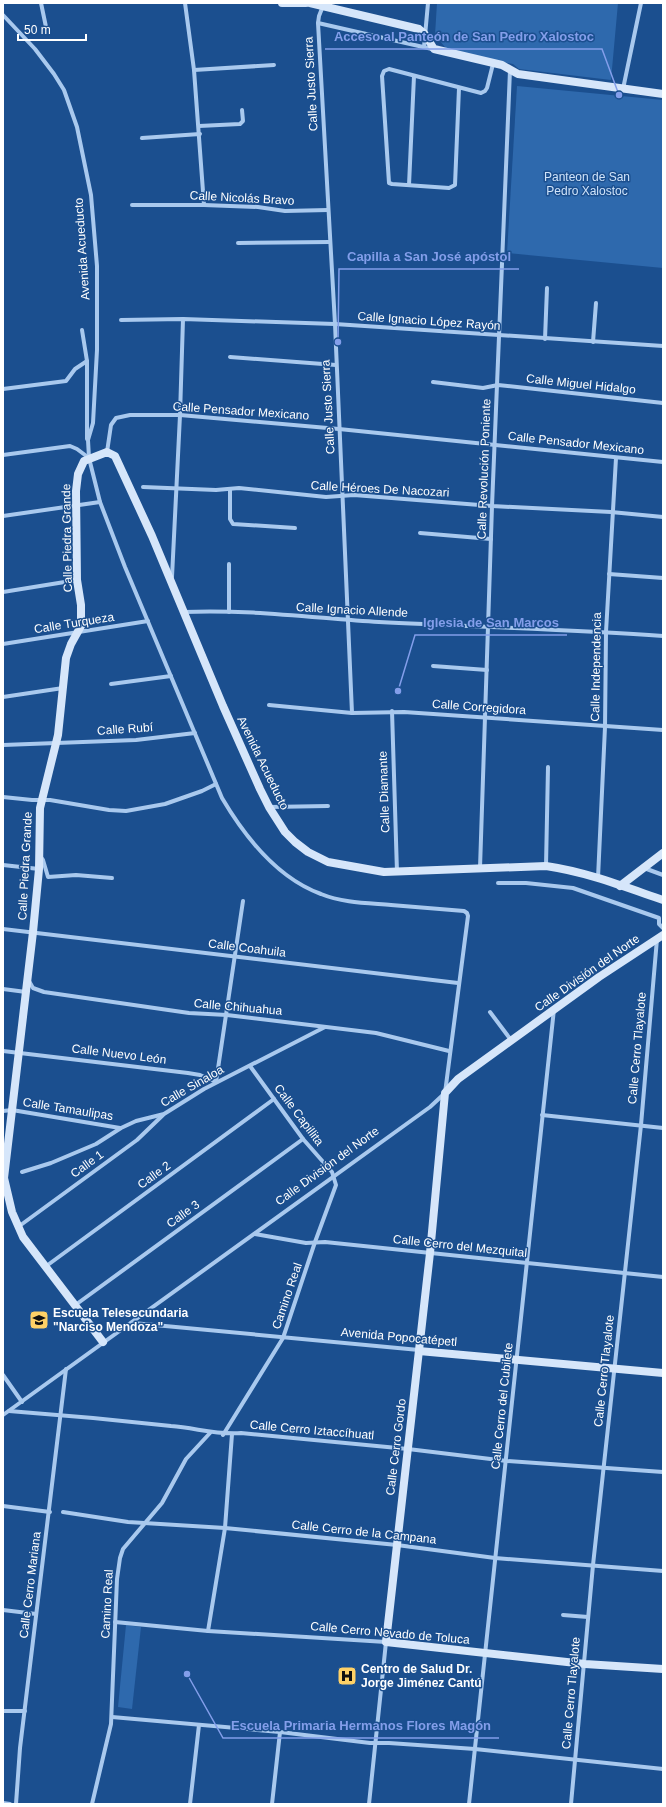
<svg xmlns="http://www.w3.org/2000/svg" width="666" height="1807" font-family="Helvetica,sans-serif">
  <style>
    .green { fill: #2e69ad }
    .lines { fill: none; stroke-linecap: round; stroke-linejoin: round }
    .street { stroke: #a9c9ee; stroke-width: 4 }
    .secondary { stroke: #d6e6fa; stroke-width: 8 }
    .labels { text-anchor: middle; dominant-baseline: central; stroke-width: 3; stroke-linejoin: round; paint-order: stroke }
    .street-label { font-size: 12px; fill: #fff; stroke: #1b4f8f }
    .park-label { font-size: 12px; fill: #cfe3fa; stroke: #1b4f8f }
    .poi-label { font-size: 12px; font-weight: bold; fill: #fff; stroke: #1b4f8f; text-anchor: start }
    .leader { fill: none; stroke: #839eea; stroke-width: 1.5 }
    .callout-dot { fill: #839eea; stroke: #1b4f8f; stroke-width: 1.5 }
    .callout-label { font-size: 13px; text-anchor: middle; font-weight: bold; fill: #839eea; stroke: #1b4f8f; stroke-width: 3; stroke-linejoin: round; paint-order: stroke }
  </style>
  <rect width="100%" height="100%" fill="#1b4f8f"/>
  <g class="green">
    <polygon points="437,3 618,3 611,80 519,69 513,64 449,52 435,35"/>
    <polygon points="517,86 663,100 663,268 507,253"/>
    <polygon points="126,1625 141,1627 132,1709 118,1707"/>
  </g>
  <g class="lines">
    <g class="street">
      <polyline points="41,3 46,27"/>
      <polyline points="185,3 194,70 204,205"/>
      <polyline points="323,6 319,16 318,23 335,324 352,713"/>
      <path d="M3,15L35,49L54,74L64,90L77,127L91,195L97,266V350L93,423L88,440L89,458L100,502L125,567L222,798C245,837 277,878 321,894C343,903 367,903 391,905C415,907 439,909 464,911L467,913L468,916L445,1093L430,1107L3,1415"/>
      <polyline points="318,23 432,49"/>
      <polyline points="424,47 428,3"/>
      <polyline points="194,70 274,65"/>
      <polyline points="459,88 455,185 449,188 392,184 389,183 382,76 384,71 389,69 481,93 485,91 487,88 493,64"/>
      <polyline points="623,89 641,3"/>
      <polyline points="199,126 240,124 243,121 242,110"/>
      <polyline points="142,138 200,134"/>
      <polyline points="409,185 414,76"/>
      <polyline points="132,205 204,205 258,207 285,211 328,210"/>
      <polyline points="238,243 330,242"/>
      <polyline points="121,320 183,319 335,324 663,346"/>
      <polyline points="82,330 87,361 87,439"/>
      <polyline points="545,339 547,288"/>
      <polyline points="593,342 596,303"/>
      <polyline points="230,357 336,365"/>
      <polyline points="433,382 483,388 498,385 663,403"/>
      <polyline points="3,389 66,381 75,369 87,361"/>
      <polyline points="107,452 111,425 116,418 130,415 180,415 339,429 663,462"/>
      <polyline points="3,455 70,446 77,449 89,458"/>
      <polyline points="143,487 216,490 239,488 326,497 354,495 492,506 611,512 663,517"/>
      <polyline points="230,489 230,519 233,524 295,528"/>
      <polyline points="3,516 100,502"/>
      <polyline points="420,533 491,539"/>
      <polyline points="229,564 229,612"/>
      <polyline points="609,574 663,578"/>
      <polyline points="172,577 180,415 183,319"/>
      <polyline points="3,592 77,580"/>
      <path d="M183,612C248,609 315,618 379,622C474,627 569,629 663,636"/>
      <polyline points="3,644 148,621"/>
      <polyline points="433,666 487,670"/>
      <polyline points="111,684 171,676"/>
      <polyline points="3,697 63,688"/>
      <polyline points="269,705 352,713 404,712 663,730"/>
      <polyline points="392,711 397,872"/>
      <polyline points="3,745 136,740 195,733"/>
      <polyline points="3,797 32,800 50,800 109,810 126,811 165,804 202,791 216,784"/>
      <polyline points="269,807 328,806"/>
      <polyline points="40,856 43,860 48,877 76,875 112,878"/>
      <polyline points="3,865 39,869"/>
      <polyline points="546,866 548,767"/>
      <polyline points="480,868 492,506 510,70"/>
      <polyline points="644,868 663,875"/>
      <polyline points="598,878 605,727 606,632 616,458"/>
      <polyline points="498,883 526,883 573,888 659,918 659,924 663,928"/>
      <polyline points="3,929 458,983"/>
      <polyline points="29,981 33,988 44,992 189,1013 227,1015 376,1033 449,1051"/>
      <polyline points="3,989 26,992"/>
      <polyline points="490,1012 511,1040"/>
      <polyline points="3,1051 188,1073 200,1075 216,1082 243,901"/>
      <polyline points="3,1111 12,1110 120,1128"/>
      <polyline points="542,1115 663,1128"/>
      <polyline points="22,1172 51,1163 96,1144 121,1128 136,1121 164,1114 204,1089 325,1027"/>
      <polyline points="18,1227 137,1140 163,1115"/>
      <polyline points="255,1234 306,1243 325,1242 663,1277"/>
      <polyline points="45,1267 274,1099"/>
      <polyline points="74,1306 303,1139"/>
      <polyline points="133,1323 419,1350"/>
      <polyline points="3,1375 22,1402"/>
      <path d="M9,1411C63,1415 117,1420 171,1426C197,1428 215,1435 241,1433L408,1449L507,1461L663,1472"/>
      <polyline points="223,1435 283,1338 315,1242 336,1185 332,1172 303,1139 250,1066"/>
      <polyline points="3,1506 50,1512"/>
      <polyline points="63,1512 128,1522 225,1528 397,1545 495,1558 663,1571"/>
      <polyline points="3,1610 36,1614"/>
      <polyline points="563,1615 588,1617"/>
      <polyline points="115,1622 208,1631 386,1642 369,1804"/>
      <polyline points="208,1631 225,1528 232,1434"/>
      <polyline points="3,1711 25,1711"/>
      <polyline points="112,1717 280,1732 370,1743 389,1743 475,1749 663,1769"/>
      <polyline points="3,1803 10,1804"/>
      <polyline points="16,1804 20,1748 66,1369"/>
      <polyline points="92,1804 111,1724 117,1579 120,1558 123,1549 162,1503 186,1459 210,1433"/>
      <polyline points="190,1804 199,1725"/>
      <polyline points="272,1804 280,1732"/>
      <polyline points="469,1804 554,1009"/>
      <polyline points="571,1804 593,1565 641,1125 657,939"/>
    </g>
    <g class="secondary">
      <polyline points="282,3 306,3"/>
      <polyline points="310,3 419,29 424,33 434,49 502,65 518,74 663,94"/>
      <polyline points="620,886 663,853"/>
      <polyline points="663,935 599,977 458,1079 445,1093 430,1253 386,1642 585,1664 663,1669"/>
      <path d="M103,1342L23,1237L12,1212L4,1178L33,932L39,869L40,808L58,735L66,658L71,644L81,626V605L77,580L76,491L78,474L84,461L107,452L115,456L152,536L223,706L260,789L269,807L285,832L295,842L308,852L328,862L384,872L546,866C587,872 625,887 663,900"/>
      <polyline points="419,1351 663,1373"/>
    </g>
  </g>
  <defs>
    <symbol id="school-square" viewBox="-11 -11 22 22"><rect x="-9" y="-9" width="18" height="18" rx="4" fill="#ffd166" stroke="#1b4f8f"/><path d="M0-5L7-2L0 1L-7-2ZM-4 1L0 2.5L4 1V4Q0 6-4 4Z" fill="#111"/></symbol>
    <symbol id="hospital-square" viewBox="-11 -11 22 22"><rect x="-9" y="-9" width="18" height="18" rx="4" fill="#ffd166" stroke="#1b4f8f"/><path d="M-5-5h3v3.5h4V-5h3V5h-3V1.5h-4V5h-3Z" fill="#111"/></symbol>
  </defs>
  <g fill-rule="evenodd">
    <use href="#school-square" x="28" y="1309" width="22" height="22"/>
    <use href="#hospital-square" x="336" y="1665" width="22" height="22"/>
  </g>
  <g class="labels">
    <g class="street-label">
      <text transform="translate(311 84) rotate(-93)">Calle Justo Sierra</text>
      <text transform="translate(242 198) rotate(3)">Calle Nicolás Bravo</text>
      <text transform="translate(82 249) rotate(-94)">Avenida Acueducto</text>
      <text transform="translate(429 321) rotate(4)">Calle Ignacio López Rayón</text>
      <text transform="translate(581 384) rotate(6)">Calle Miguel Hidalgo</text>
      <text transform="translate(328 407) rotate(-93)">Calle Justo Sierra</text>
      <text transform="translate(241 411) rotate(4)">Calle Pensador Mexicano</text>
      <text transform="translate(576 443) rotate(6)">Calle Pensador Mexicano</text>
      <text transform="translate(484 469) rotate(-88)">Calle Revolución Poniente</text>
      <text transform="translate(380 489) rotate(3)">Calle Héroes De Nacozari</text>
      <text transform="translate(67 538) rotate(-91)">Calle Piedra Grande</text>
      <text transform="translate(352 610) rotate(3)">Calle Ignacio Allende</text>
      <text transform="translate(74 623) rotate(-9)">Calle Turqueza</text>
      <text transform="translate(596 667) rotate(-89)">Calle Independencia</text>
      <text transform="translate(479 707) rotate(4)">Calle Corregidora</text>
      <text transform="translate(125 729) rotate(-4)">Calle Rubí</text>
      <text transform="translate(263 763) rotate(64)">Avenida Acueducto</text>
      <text transform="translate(384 792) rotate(-92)">Calle Diamante</text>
      <text transform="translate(25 866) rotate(-87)">Calle Piedra Grande</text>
      <text transform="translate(247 948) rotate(7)">Calle Coahuila</text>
      <text transform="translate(587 973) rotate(-35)">Calle División del Norte</text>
      <text transform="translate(238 1007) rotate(5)">Calle Chihuahua</text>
      <text transform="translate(637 1048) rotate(-85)">Calle Cerro Tlayalote</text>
      <text transform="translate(119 1054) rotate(7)">Calle Nuevo León</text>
      <text transform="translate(192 1086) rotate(-30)">Calle Sinaloa</text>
      <text transform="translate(68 1109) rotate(9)">Calle Tamaulipas</text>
      <text transform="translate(299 1115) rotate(53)">Calle Capillita</text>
      <text transform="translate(87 1164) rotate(-36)">Calle 1</text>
      <text transform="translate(327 1166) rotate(-36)">Calle División del Norte</text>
      <text transform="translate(154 1175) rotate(-36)">Calle 2</text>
      <text transform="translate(183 1214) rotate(-36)">Calle 3</text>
      <text transform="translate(460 1246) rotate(6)">Calle Cerro del Mezquital</text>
      <text transform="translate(287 1296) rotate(-71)">Camino Real</text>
      <text transform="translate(399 1337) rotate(5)">Avenida Popocatépetl</text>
      <text transform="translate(604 1371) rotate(-84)">Calle Cerro Tlayalote</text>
      <text transform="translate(502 1406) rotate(-84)">Calle Cerro del Cubilete</text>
      <text transform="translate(312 1430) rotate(5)">Calle Cerro Iztaccíhuatl</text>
      <text transform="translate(396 1447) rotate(-83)">Calle Cerro Gordo</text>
      <text transform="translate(364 1532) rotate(6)">Calle Cerro de la Campana</text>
      <text transform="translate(30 1585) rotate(-83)">Calle Cerro Mariana</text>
      <text transform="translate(107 1604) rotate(-87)">Camino Real</text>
      <text transform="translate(390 1633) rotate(5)">Calle Cerro Nevado de Toluca</text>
      <text transform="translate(571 1693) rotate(-85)">Calle Cerro Tlayalote</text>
    </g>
    <g class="park-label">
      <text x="587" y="177">Panteon de San<tspan x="587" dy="14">Pedro Xalostoc</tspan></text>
    </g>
    <g class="poi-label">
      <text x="53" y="1313">Escuela Telesecundaria<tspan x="53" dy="14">"Narciso Mendoza"</tspan></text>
      <text x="361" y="1669">Centro de Salud Dr.<tspan x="361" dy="14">Jorge Jiménez Cantú</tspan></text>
    </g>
  </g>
  <path class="leader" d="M619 95L602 49H325M338 342L339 269H519M398 691L415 635H567M187 1674L223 1738H499"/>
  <g class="callout-dot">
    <circle cx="619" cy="95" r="4"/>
    <circle cx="338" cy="342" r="4"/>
    <circle cx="398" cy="691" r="4"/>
    <circle cx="187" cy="1674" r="4"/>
  </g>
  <g class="callout-label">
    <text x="464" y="41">Acceso al Panteón de San Pedro Xalostoc</text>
    <text x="429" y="261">Capilla a San José apóstol</text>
    <text x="491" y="627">Iglesia de San Marcos</text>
    <text x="361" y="1730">Escuela Primaria Hermanos Flores Magón</text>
  </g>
  <rect width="666" height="1807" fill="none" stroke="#ffffff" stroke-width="8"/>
  <path d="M18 34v6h68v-6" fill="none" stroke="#ffffff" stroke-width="2"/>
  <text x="24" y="34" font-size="12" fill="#ffffff" stroke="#1b4f8f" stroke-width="3" paint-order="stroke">50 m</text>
</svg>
